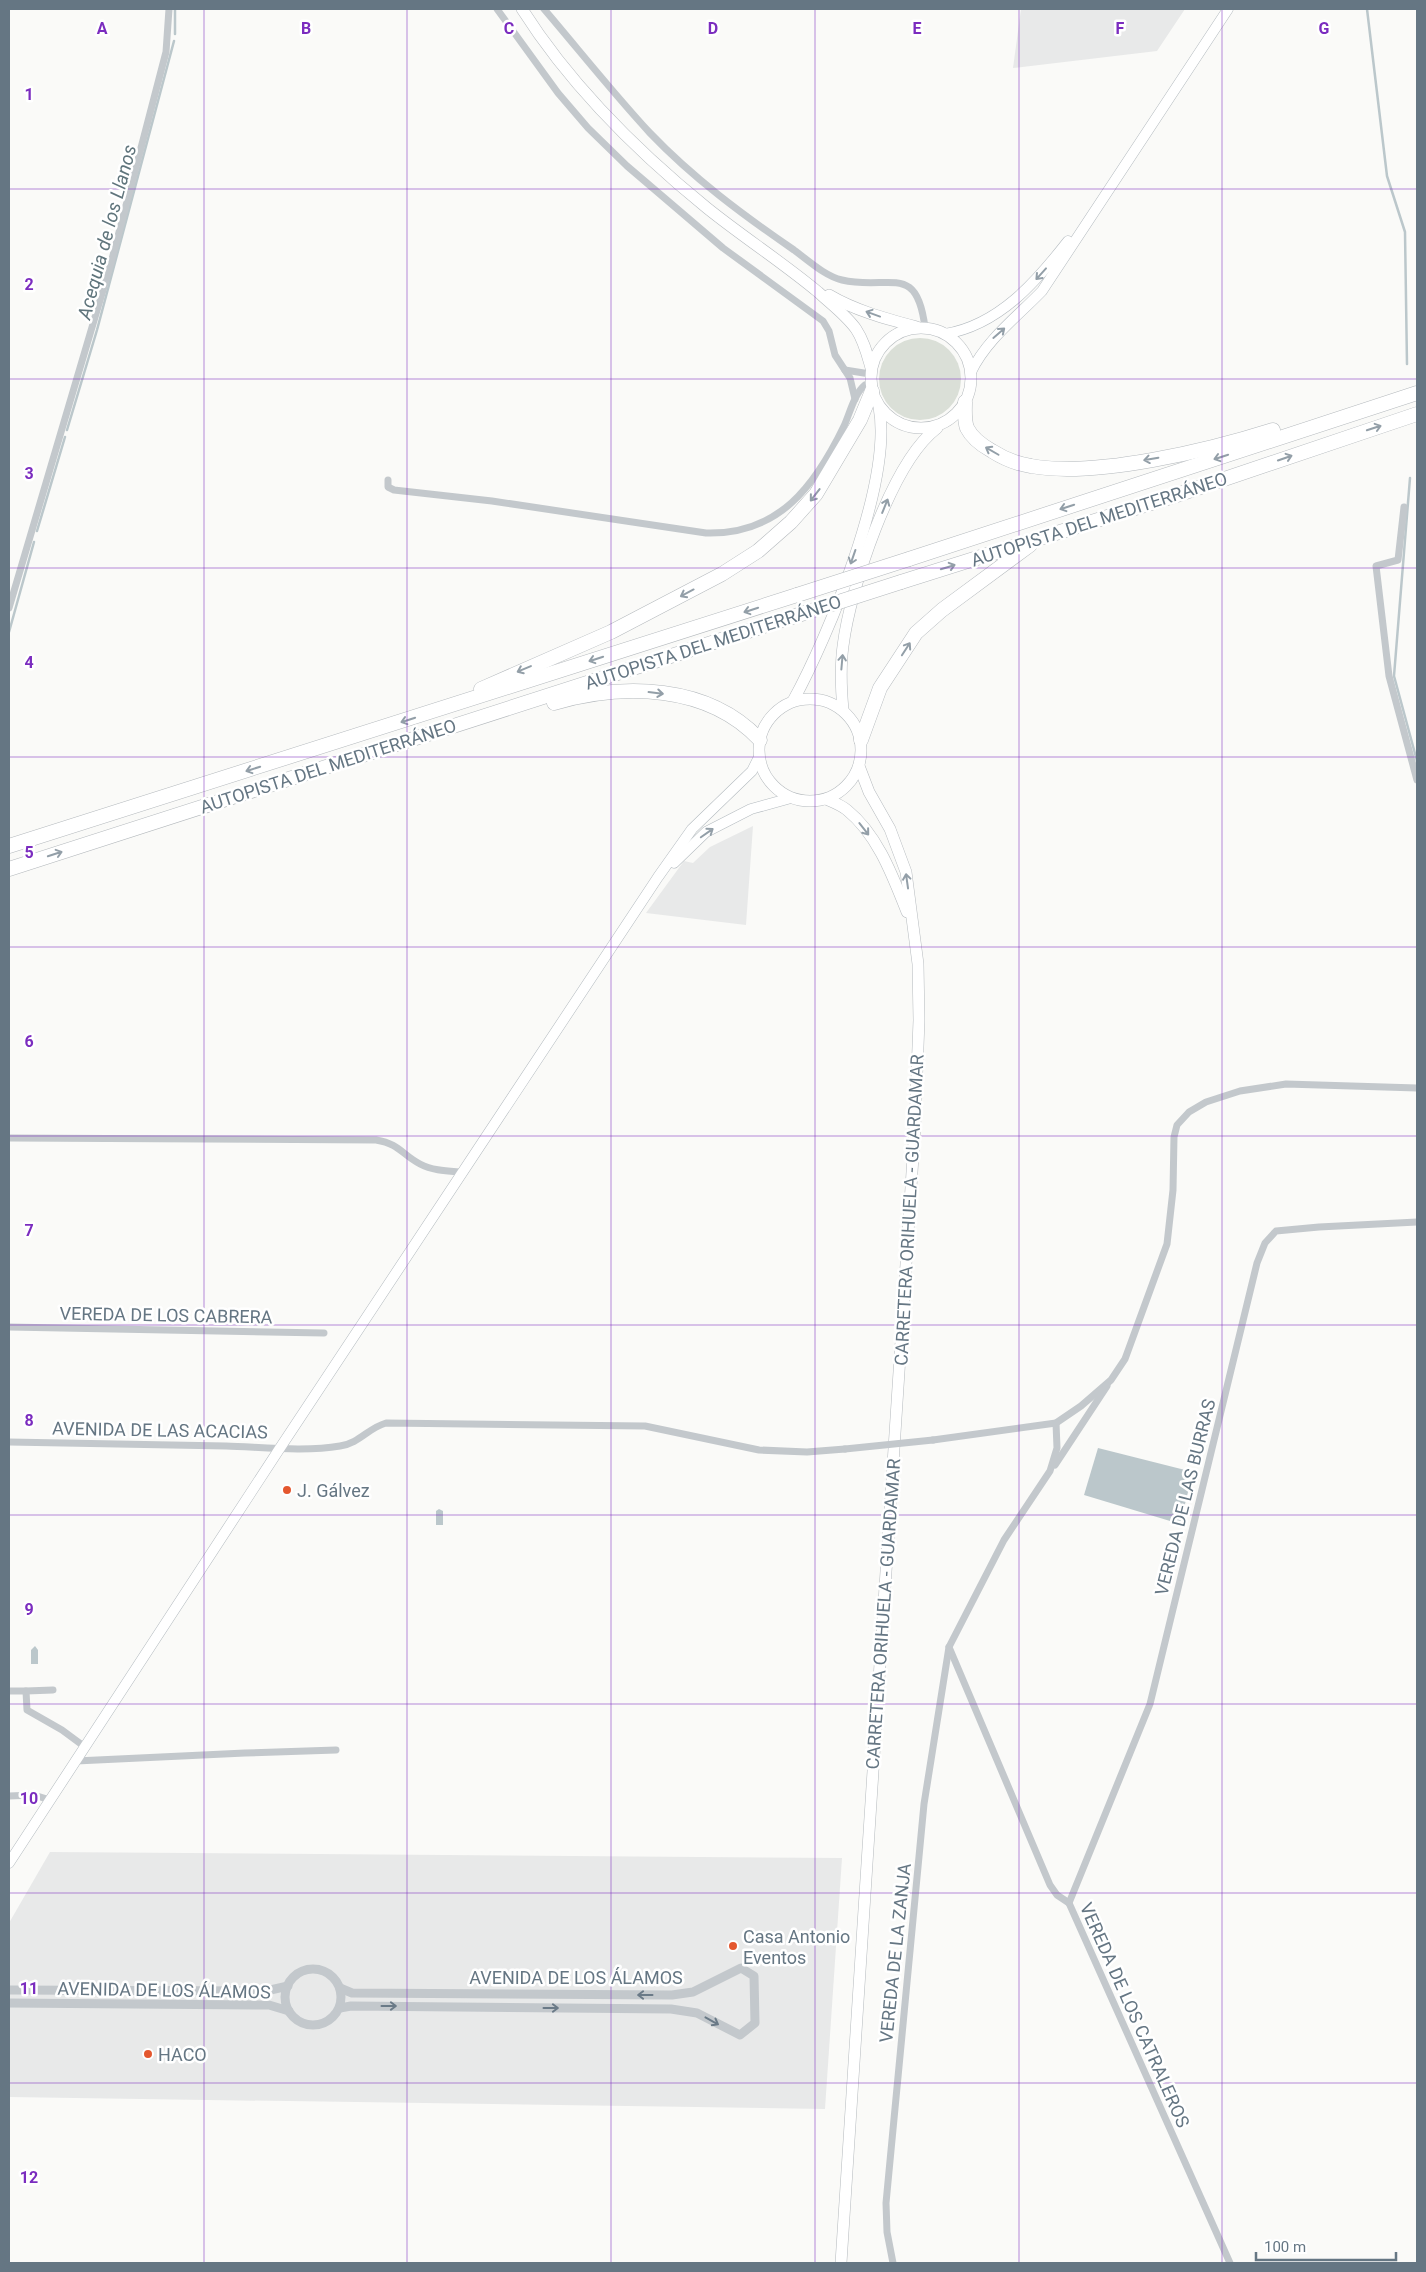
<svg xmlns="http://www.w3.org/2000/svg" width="1426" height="2272" font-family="Roboto,sans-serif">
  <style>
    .built { fill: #e8e9e9 }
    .green { fill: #dadfd7 }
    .water { fill: #bbc7cb }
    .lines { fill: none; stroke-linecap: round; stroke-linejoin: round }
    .stream { stroke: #bbc7cb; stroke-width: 2.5 }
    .secondary-casing { stroke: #b3babf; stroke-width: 11 }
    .primary-casing { stroke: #b5babe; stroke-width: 12 }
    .motorway-casing { stroke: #b4b9bd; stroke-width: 15 }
    .minor { stroke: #c3c8cc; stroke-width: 7 }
    .tertiary { stroke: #c3c8cc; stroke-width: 9 }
    .secondary { stroke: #fff; stroke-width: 10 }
    .primary { stroke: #fff; stroke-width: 11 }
    .motorway { stroke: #fff; stroke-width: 14 }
    .motorway-bridge-casing { stroke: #b4b9bd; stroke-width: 15; stroke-linecap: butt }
    .minor-bridge { stroke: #c3c8cc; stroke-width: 7 }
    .motorway-bridge { stroke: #fff; stroke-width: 14 }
    .oneway { stroke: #939fa8 }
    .oneway2 { stroke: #6a7a87 }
    .grid { fill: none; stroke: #7b2cbf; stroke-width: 1; stroke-opacity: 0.55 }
    .poi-dot { fill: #e4572e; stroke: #fff; stroke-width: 2 }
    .labels { text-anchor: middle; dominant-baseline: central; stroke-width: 5; stroke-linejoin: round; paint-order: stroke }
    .street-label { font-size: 18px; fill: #657683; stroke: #fff }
    .poi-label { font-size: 18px; fill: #657683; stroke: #fff; text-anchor: start }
    .water-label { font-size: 19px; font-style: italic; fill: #60757c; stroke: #fff }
    .grid-label { font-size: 16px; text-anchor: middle; font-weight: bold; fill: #7b2cbf; stroke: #fff; stroke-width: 5; stroke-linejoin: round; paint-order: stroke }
  </style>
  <rect width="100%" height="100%" fill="#fafaf8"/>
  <g class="built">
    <polygon points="1021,9 1185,9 1157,51 1013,68"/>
    <polygon points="753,826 746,925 646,913 684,861 693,863 710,847"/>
    <polygon points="50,1852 842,1858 825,2109 9,2097 9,1923"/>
  </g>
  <circle class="green" cx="920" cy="379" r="41"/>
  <g class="water">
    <polygon points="1098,1448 1193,1472 1180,1524 1084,1495"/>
    <polygon points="439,1509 443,1511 443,1525 436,1525 436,1511"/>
    <polygon points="35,1646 38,1650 38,1664 31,1664 31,1650"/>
  </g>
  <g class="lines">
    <g class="stream">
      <polyline points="175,9 175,34"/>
      <polyline points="1367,9 1387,176 1405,232 1407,364"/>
      <polyline points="67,430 97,330 174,41"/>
      <polyline points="1410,478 1394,676 1417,761"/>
      <polyline points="37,531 65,437"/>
      <polyline points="9,632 34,542"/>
    </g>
    <defs>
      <g id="secondary">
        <path d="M945,334C999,325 1036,282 1068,241"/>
        <path d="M971,372C987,339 1017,317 1042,291L1228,9"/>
        <polyline points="674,863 706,832 751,809 791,798"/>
        <polyline points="9,1863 280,1448 658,877 692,829 752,771 759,757"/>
      </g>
      <g id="primary">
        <path d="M522,9C569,83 638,152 707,208C743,237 782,262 818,292C831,304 846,315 856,329C864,341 867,354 871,368"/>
        <path d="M829,295C856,311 887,319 917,327"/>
        <circle cx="921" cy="378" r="50"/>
        <circle cx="810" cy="750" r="51"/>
        <path d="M793,701C829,635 893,481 879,407"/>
        <path d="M843,710C841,688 840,668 843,646C850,589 891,463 937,428"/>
        <path d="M826,799C833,802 841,805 847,810C878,835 893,877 907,912"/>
        <polyline points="841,2263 915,1126 919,1020 918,964 906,872 890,829 869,792 859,766"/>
      </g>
      <g id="motorway">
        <path d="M965,402C965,411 964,420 967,428C972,438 983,446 992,451C1003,458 1017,464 1031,466C1095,478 1210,450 1273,430"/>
        <polyline points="909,559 1417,393"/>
        <polyline points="901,582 1177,495 1417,414"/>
        <polyline points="481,689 611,632 722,574 758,551 791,522 816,494 860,420 872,391"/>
        <path d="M554,703C623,683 708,684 760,740"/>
        <polyline points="861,740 880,688 916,633 942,610 1030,545"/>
        <polyline points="9,846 797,595"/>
        <polyline points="9,869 792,617"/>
      </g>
    </defs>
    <use href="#secondary" class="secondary-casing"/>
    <use href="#primary" class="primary-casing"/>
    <use href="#motorway" class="motorway-casing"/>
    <g class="minor">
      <polyline points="497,9 558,93 588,128 627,166 723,248 823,321 829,331 835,355 850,378 855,399"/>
      <path d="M544,9C579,50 613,93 650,133C693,178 743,215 794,250C809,261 825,276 842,280C889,291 917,261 925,328"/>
      <polyline points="845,370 870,374"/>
      <path d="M388,480V487L394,490L492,501L706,533C779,535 815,486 844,426C850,413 854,394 865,385"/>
      <polyline points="1404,507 1398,560 1376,566 1389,676 1417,780"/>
      <polyline points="9,608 111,263 166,52 169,9"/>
      <path d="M9,1138L376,1140C400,1144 401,1154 420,1164C433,1171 448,1171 462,1172"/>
      <polyline points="9,1327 324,1333"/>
      <polyline points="933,1440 1056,1423 1081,1406 1111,1380 1125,1359 1167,1244 1173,1190 1174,1137 1177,1125 1189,1112 1206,1102 1240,1091 1286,1084 1417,1088"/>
      <path d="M9,1442C81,1443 153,1445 226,1446C261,1447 305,1452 340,1446C360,1443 368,1428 386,1423L645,1426L759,1450L807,1452L845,1449"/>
      <polyline points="1055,1465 1107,1386"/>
      <polyline points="949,1647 1050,1885 1057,1895 1069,1903 1230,2263"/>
      <polyline points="9,1691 26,1691 27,1710 62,1730 85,1747"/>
      <polyline points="26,1691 53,1690"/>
      <polyline points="76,1761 245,1753 336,1750"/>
      <polyline points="9,1796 34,1795 50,1800"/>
      <polyline points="1069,1903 1150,1704 1257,1263 1265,1243 1276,1231 1319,1227 1417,1222"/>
      <polyline points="893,2263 887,2232 886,2203 924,1804 949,1647 1004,1540 1050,1471 1057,1448 1056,1423"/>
    </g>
    <g class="tertiary">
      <circle cx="313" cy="1997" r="28"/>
      <polyline points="340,1988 352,1993 672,1995 693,1992 741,1968 754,1976 755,2023 740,2035 697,2013 671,2009 351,2006 340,2008"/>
      <polyline points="9,1990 266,1991 288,1986"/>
      <polyline points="9,2003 269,2005 289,2011"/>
    </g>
    <use href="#secondary" class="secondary"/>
    <use href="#primary" class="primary"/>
    <use href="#motorway" class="motorway"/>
    <defs>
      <g id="motorway-bridge">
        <polyline points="797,595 909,559"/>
        <polyline points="792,617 901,582"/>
      </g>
    </defs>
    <use href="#motorway-bridge" class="motorway-bridge-casing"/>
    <polyline class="minor-bridge" points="845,1449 933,1440"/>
    <use href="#motorway-bridge" class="motorway-bridge"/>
  </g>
  <defs><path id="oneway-shaft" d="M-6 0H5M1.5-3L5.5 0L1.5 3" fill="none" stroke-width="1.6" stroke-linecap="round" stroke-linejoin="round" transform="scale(1.25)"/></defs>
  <g class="oneway">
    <use href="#oneway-shaft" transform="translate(1041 274) rotate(132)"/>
    <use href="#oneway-shaft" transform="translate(873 314) rotate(-160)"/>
    <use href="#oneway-shaft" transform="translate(999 333) rotate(-41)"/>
    <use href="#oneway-shaft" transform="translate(1374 428) rotate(-18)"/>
    <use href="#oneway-shaft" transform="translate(992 451) rotate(-150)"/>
    <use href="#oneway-shaft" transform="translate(1221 457) rotate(162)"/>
    <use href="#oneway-shaft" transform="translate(1285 458) rotate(-19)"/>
    <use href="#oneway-shaft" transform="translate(1151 459) rotate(170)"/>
    <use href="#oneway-shaft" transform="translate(815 495) rotate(128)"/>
    <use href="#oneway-shaft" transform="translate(885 506) rotate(-68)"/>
    <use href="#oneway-shaft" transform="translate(1067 507) rotate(162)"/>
    <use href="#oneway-shaft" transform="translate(853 557) rotate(109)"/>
    <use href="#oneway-shaft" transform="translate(948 567) rotate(-17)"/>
    <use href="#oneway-shaft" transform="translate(687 593) rotate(152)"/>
    <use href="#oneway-shaft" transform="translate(751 610) rotate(162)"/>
    <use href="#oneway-shaft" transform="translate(906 649) rotate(-57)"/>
    <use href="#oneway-shaft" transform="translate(596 659) rotate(162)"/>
    <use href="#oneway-shaft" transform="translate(842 662) rotate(-85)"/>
    <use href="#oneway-shaft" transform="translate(524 669) rotate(157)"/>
    <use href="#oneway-shaft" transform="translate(656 693) rotate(7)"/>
    <use href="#oneway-shaft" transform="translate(408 720) rotate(162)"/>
    <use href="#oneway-shaft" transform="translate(253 769) rotate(162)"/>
    <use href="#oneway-shaft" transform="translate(864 829) rotate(52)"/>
    <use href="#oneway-shaft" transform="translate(707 833) rotate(-35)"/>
    <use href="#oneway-shaft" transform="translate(55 854) rotate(-18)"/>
    <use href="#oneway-shaft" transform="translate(907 881) rotate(-98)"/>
  </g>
  <g class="oneway2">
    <use href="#oneway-shaft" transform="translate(645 1995) rotate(-180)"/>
    <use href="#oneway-shaft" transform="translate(389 2006)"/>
    <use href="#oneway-shaft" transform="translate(551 2008)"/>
    <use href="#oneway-shaft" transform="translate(712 2021) rotate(29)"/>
  </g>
  <path class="grid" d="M204,9V2263M407,9V2263M611,9V2263M815,9V2263M1019,9V2263M1222,9V2263M9,189H1417M9,379H1417M9,568H1417M9,757H1417M9,947H1417M9,1136H1417M9,1325H1417M9,1515H1417M9,1704H1417M9,1893H1417M9,2083H1417"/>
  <g class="poi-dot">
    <circle cx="287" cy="1490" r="5"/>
    <circle cx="733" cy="1946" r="5"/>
    <circle cx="148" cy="2054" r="5"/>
  </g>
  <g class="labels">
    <g class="street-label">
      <text transform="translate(1099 519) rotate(-18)">AUTOPISTA DEL MEDITERRÁNEO</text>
      <text transform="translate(713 642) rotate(-18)">AUTOPISTA DEL MEDITERRÁNEO</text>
      <text transform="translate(328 766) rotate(-18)">AUTOPISTA DEL MEDITERRÁNEO</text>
      <text transform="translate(909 1210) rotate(-87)">CARRETERA ORIHUELA - GUARDAMAR</text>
      <text transform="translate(166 1315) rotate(1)">VEREDA DE LOS CABRERA</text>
      <text transform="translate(160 1430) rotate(1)">AVENIDA DE LAS ACACIAS</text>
      <text transform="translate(1185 1497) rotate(-76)">VEREDA DE LAS BURRAS</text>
      <text transform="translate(883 1614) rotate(-86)">CARRETERA ORIHUELA - GUARDAMAR</text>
      <text transform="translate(895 1953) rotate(-84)">VEREDA DE LA ZANJA</text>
      <text x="576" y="1977">AVENIDA DE LOS ÁLAMOS</text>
      <text transform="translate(164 1990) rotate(1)">AVENIDA DE LOS ÁLAMOS</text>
      <text transform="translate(1135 2015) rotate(66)">VEREDA DE LOS CATRALEROS</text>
    </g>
    <g class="poi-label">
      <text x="297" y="1490">J. Gálvez</text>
      <text x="743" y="1936">Casa Antonio<tspan x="743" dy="21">Eventos</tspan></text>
      <text x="158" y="2054">HACO</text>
    </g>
    <g class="water-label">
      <text transform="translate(107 232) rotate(-75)">Acequia de los Llanos</text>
    </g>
  </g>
  <g class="grid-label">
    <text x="102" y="34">A</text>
    <text x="306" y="34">B</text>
    <text x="509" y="34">C</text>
    <text x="713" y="34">D</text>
    <text x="917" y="34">E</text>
    <text x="1120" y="34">F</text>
    <text x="1324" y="34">G</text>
    <text x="29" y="100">1</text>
    <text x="29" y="290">2</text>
    <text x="29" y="479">3</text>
    <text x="29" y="668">4</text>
    <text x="29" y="858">5</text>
    <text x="29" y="1047">6</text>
    <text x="29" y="1236">7</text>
    <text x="29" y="1426">8</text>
    <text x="29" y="1615">9</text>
    <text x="29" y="1804">10</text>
    <text x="29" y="1994">11</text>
    <text x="29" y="2183">12</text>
  </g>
  <rect width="1426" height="2272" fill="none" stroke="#657683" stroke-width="20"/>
  <path d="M1256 2252v8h140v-8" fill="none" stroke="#657683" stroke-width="2.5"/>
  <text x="1264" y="2252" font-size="15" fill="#657683" stroke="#ffffff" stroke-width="4" paint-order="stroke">100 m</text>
</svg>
